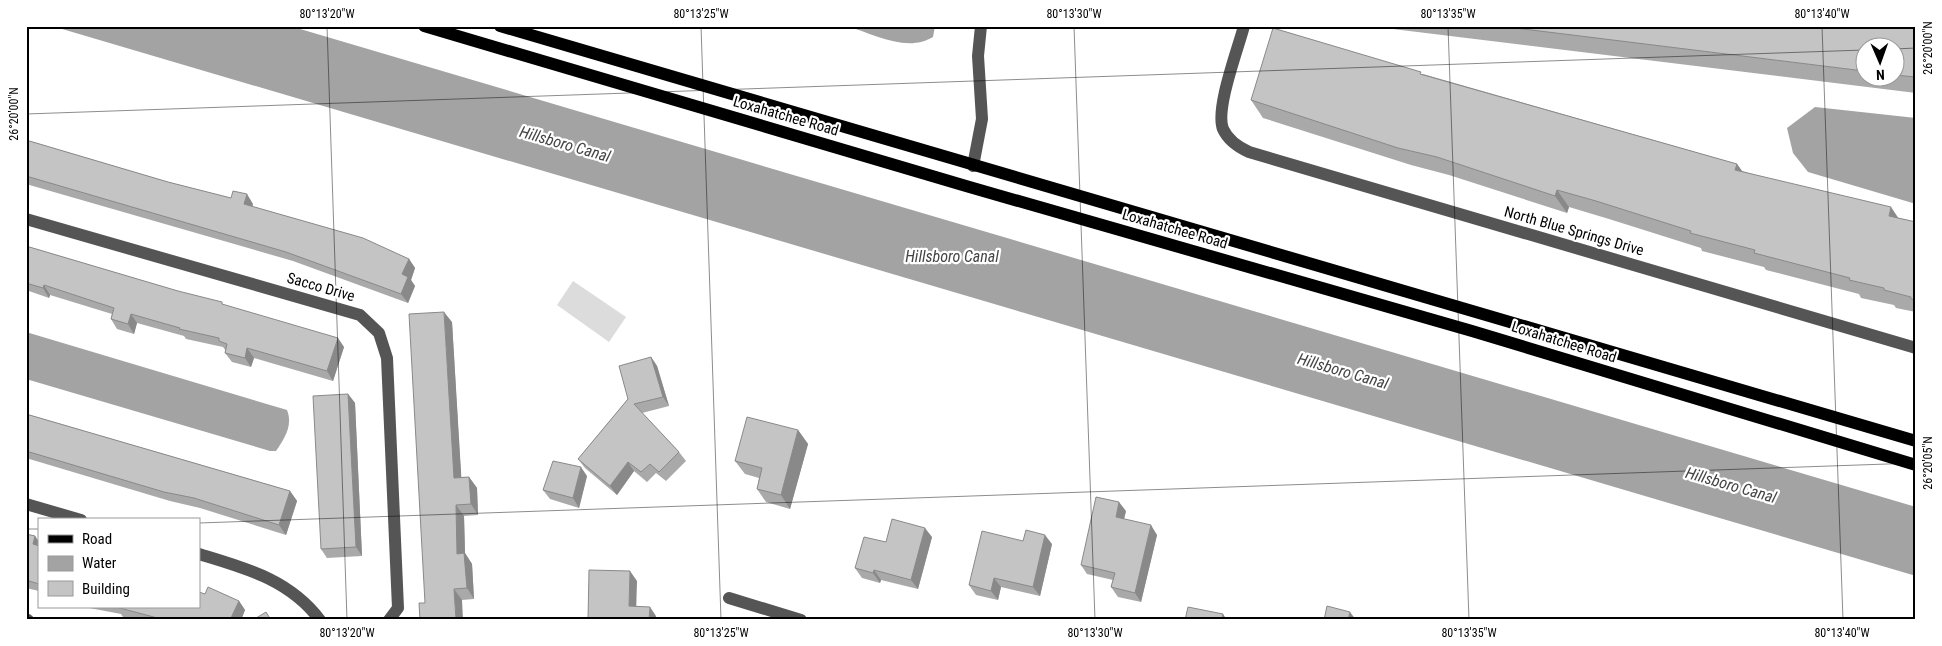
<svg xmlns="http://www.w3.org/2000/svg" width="1942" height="646" font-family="'Roboto Condensed',sans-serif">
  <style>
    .green { fill: #dcdcdc }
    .water { fill: #a3a3a3 }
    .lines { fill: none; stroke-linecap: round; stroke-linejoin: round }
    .minor { stroke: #555; stroke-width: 12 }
    .major { stroke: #000; stroke-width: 12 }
    .wall { fill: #a9a9a9; fill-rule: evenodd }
    .shaded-wall { fill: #898989 }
    .building { fill: #c4c4c4; stroke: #898989 }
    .ticks { fill: none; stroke: #000; stroke-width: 1; stroke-opacity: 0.45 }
    .labels { text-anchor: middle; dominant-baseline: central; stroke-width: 4.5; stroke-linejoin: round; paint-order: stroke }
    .street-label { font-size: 15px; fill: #000; stroke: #fff }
    .water-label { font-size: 16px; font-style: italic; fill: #444; stroke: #fff }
    .neatline { fill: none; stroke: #000; stroke-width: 2 }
    .ticks-label { font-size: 12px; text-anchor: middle; fill: #000 }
  </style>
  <rect width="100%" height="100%" fill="#fff"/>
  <polygon class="green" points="573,281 626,317 609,342 557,305"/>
  <g class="water">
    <polygon points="52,26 290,26 1916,507 1916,576"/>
    <path d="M847,26H935L933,37C907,53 873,34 847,26Z"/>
    <polygon points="1815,107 1916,118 1916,204 1808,172 1793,153 1787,128"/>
    <path d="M26,332L287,410C293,425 285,438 276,451H270L26,379Z"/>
  </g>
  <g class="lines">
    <g class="minor">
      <path d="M1244,26C1238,49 1215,109 1223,129C1228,140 1238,147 1249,152L1916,348"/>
      <polyline points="973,166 982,119 978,56 981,26"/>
      <polyline points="26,219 360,315 379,333 387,358 398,608 389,620"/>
      <polyline points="26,504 81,520"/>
      <path d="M199,554C245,568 289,579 320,620"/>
      <polyline points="729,598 801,620"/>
      <polyline points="26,619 28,620"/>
    </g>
    <g class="major">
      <polyline points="424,26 966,186 1472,331 1916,465"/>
      <polyline points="500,26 1916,441"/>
    </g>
  </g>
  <g class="wall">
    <path d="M1391,26H1916V93L1393,29ZM1864,48H1894V78H1864Z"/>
    <polygon points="1423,74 1737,164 1742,171 1898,218 1916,222 1916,312 1896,308 1894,305 1861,298 1859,294 1766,270 1764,267 1702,251 1701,248 1609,219 1569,207 1567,213 1449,175 1411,165 1263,118 1251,100"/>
    <polygon points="26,140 168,182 253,204 252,207 409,259 415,268 411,280 415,286 408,303 293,261 26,184"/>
    <polygon points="26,246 224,305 344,347 333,381 254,358 251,367 232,362 225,353 226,351 223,347 186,339 184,336 137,323 134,334 117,329 111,319 112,314 50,295 49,298 26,290"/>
    <polygon points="452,322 461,477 469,477 477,488 478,515 464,516 465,553 472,564 474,599 425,603"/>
    <polygon points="651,357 657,366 669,406 642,413 679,452 686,461 666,481 656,473 647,482 634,471 617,495 585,468 578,459 628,399"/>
    <polygon points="348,394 355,403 362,556 327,558 321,549"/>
    <polygon points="26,414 290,491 297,501 286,535 200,508 170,501 26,458"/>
    <polygon points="798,430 808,444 790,509 766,502 757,489 759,478 745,474 735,461"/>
    <polygon points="587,476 579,508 550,499 543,490"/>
    <polygon points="1126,511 1124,519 1157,535 1141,602 1118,597 1111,587 1113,580 1087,574 1081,565"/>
    <polygon points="26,534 35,536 39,542 39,591 26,588"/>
    <polygon points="932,537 918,589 881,580 880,583 862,578 855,568 886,542"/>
    <polygon points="1023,541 1052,544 1040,596 1001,587 998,600 976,595 969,585"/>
    <polygon points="205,594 239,601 245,610 241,620 135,620 123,617 121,614 84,607 199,607"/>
  </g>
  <g class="shaded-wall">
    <polygon points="1737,164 1749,181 1735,170"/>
    <polygon points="1557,190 1569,207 1567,213 1555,196"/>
    <polygon points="247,194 253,204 250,214 244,204"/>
    <polygon points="1891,207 1903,225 1889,216"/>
    <polygon points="409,259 415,268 411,280 415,286 408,303 401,294 402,274"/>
    <polygon points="44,285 50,295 49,298 43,288"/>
    <polygon points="444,312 452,322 462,488 454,478"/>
    <polygon points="131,314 137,323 134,334 128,324"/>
    <polygon points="338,338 344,347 333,381 327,371"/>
    <polygon points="247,348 254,358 251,367 245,358"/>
    <polygon points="651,357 657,366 669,406 663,397"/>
    <polygon points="348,394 355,403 362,556 356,547"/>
    <polygon points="798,430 808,444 790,509 781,495"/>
    <polygon points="628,462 634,471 617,495 610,486"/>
    <polygon points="581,467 587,476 579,508 573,498"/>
    <polygon points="469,477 477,488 478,515 471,504"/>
    <polygon points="290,491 297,501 286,535 279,525"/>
    <polygon points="1119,502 1126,511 1122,527 1116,517"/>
    <polygon points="456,505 464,516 465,553 472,564 474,599 467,588 457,554"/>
    <polygon points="1151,525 1157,535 1141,602 1135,593"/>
    <polygon points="925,528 932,537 918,589 911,580"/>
    <polygon points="1045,535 1052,544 1040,596 1033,587"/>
    <polygon points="35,536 39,542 39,552 33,544"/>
    <polygon points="874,570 881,580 880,583 873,573"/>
    <polygon points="630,571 637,581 636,615 629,606"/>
    <polygon points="994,578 1001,587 998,600 991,591"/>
    <polygon points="454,589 462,600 463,620 456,620"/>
    <polygon points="239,601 245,610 241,620 230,620"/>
    <polygon points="650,607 656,616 656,620 649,620"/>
    <polygon points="1350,612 1356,620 1348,620"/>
    <polygon points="1223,614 1227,620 1222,620"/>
  </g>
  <g class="building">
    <polygon points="1499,26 1916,26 1916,77 1894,75 1894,48 1864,48 1864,71"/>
    <polygon points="1273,28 1421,72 1420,74 1737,164 1735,170 1891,207 1889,216 1916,222 1916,300 1911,299 1911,297 1884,290 1884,288 1849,280 1850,278 1754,253 1755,250 1690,233 1691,231 1596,201 1557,190 1555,196 1437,157 1398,148 1251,100"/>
    <polygon points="26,140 168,182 231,198 233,191 247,194 244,204 363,238 409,259 402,274 408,277 401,294 286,252 26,176"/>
    <polygon points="26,246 178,291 222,302 222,304 338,338 327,371 247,348 245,358 225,353 227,344 219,341 219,338 179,329 180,328 131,314 128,324 111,319 114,308 44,285 43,288 26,283"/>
    <polygon points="444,312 454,478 469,477 471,504 456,505 457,554 464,553 467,588 454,589 456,620 420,620 419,603 425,603 409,314"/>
    <polygon points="651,357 663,397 634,404 679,452 659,472 650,464 641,472 628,462 610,486 578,459 628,399 619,366"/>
    <polygon points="348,394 356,547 321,549 313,396"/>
    <polygon points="26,414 290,491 279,525 194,498 164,492 26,451"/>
    <polygon points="747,417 798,430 781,495 757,489 762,468 735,461"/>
    <polygon points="553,461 581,467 573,498 543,490"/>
    <polygon points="1096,497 1119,502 1116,517 1151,525 1135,593 1111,587 1115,573 1081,565"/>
    <polygon points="892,519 925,528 911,580 874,570 873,573 855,568 864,537 886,542"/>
    <polygon points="1026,530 1045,535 1033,587 994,578 991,591 969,585 982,531 1023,541"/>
    <polygon points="26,534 35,536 33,544 39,546 39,584 26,580"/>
    <polygon points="589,570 630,571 629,606 650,607 649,620 588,620"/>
    <polygon points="208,587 239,601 230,620 223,620 222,617 220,620 165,620 116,607 199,607 199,592 205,594"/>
    <polygon points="1327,606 1350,612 1348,620 1324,620"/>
    <polygon points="1188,607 1223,614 1222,620 1185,620"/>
    <polygon points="266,612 271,620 253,620"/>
  </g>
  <path class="ticks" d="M327,26L347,620M701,26L721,620M1074,26L1095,620M1448,26L1469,620M1822,26L1843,620M1894,49L1916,48M26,114L1864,50M199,523L1916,463M26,529H39"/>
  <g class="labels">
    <g class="street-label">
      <text transform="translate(786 116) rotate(16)">Loxahatchee Road</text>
      <text transform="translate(1175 229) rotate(16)">Loxahatchee Road</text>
      <text transform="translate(1574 231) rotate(16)">North Blue Springs Drive</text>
      <text transform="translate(321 287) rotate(16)">Sacco Drive</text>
      <text transform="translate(1564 342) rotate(17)">Loxahatchee Road</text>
    </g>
    <g class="water-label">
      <text transform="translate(565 144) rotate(16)">Hillsboro Canal</text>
      <text x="952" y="256">Hillsboro Canal</text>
      <text transform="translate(1343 371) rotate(16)">Hillsboro Canal</text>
      <text transform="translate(1731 485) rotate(16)">Hillsboro Canal</text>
    </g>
  </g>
  <rect width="1942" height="646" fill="none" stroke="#ffffff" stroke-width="55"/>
  <rect x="38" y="518" width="162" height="90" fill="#ffffff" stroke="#999999"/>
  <rect x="48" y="535" width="25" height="8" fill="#000000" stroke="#999999"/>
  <text x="82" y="544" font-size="15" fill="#000000">Road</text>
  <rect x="48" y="556" width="25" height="15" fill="#a3a3a3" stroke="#999999"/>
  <text x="82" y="568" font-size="15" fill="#000000">Water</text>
  <rect x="48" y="581" width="25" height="15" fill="#c4c4c4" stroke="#999999"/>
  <text x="82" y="594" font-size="15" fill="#000000">Building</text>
  <g transform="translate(1880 62) rotate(178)"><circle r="24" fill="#ffffff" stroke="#999999"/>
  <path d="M0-4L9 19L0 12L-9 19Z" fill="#000000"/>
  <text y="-8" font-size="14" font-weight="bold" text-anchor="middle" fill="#000000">N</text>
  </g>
  <rect x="28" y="28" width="1886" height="590" class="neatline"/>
  <g class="ticks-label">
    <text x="327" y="18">80°13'20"W</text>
    <text x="701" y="18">80°13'25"W</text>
    <text x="1074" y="18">80°13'30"W</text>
    <text x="1448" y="18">80°13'35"W</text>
    <text x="1822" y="18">80°13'40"W</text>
    <text transform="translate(1928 48) rotate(-90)" y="4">26°20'00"N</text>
    <text transform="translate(14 114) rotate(-90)" y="4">26°20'00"N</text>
    <text transform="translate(1928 463) rotate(-90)" y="4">26°20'05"N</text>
    <text x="347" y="637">80°13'20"W</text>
    <text x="721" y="637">80°13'25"W</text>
    <text x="1095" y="637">80°13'30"W</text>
    <text x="1469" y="637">80°13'35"W</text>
    <text x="1842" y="637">80°13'40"W</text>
  </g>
</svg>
